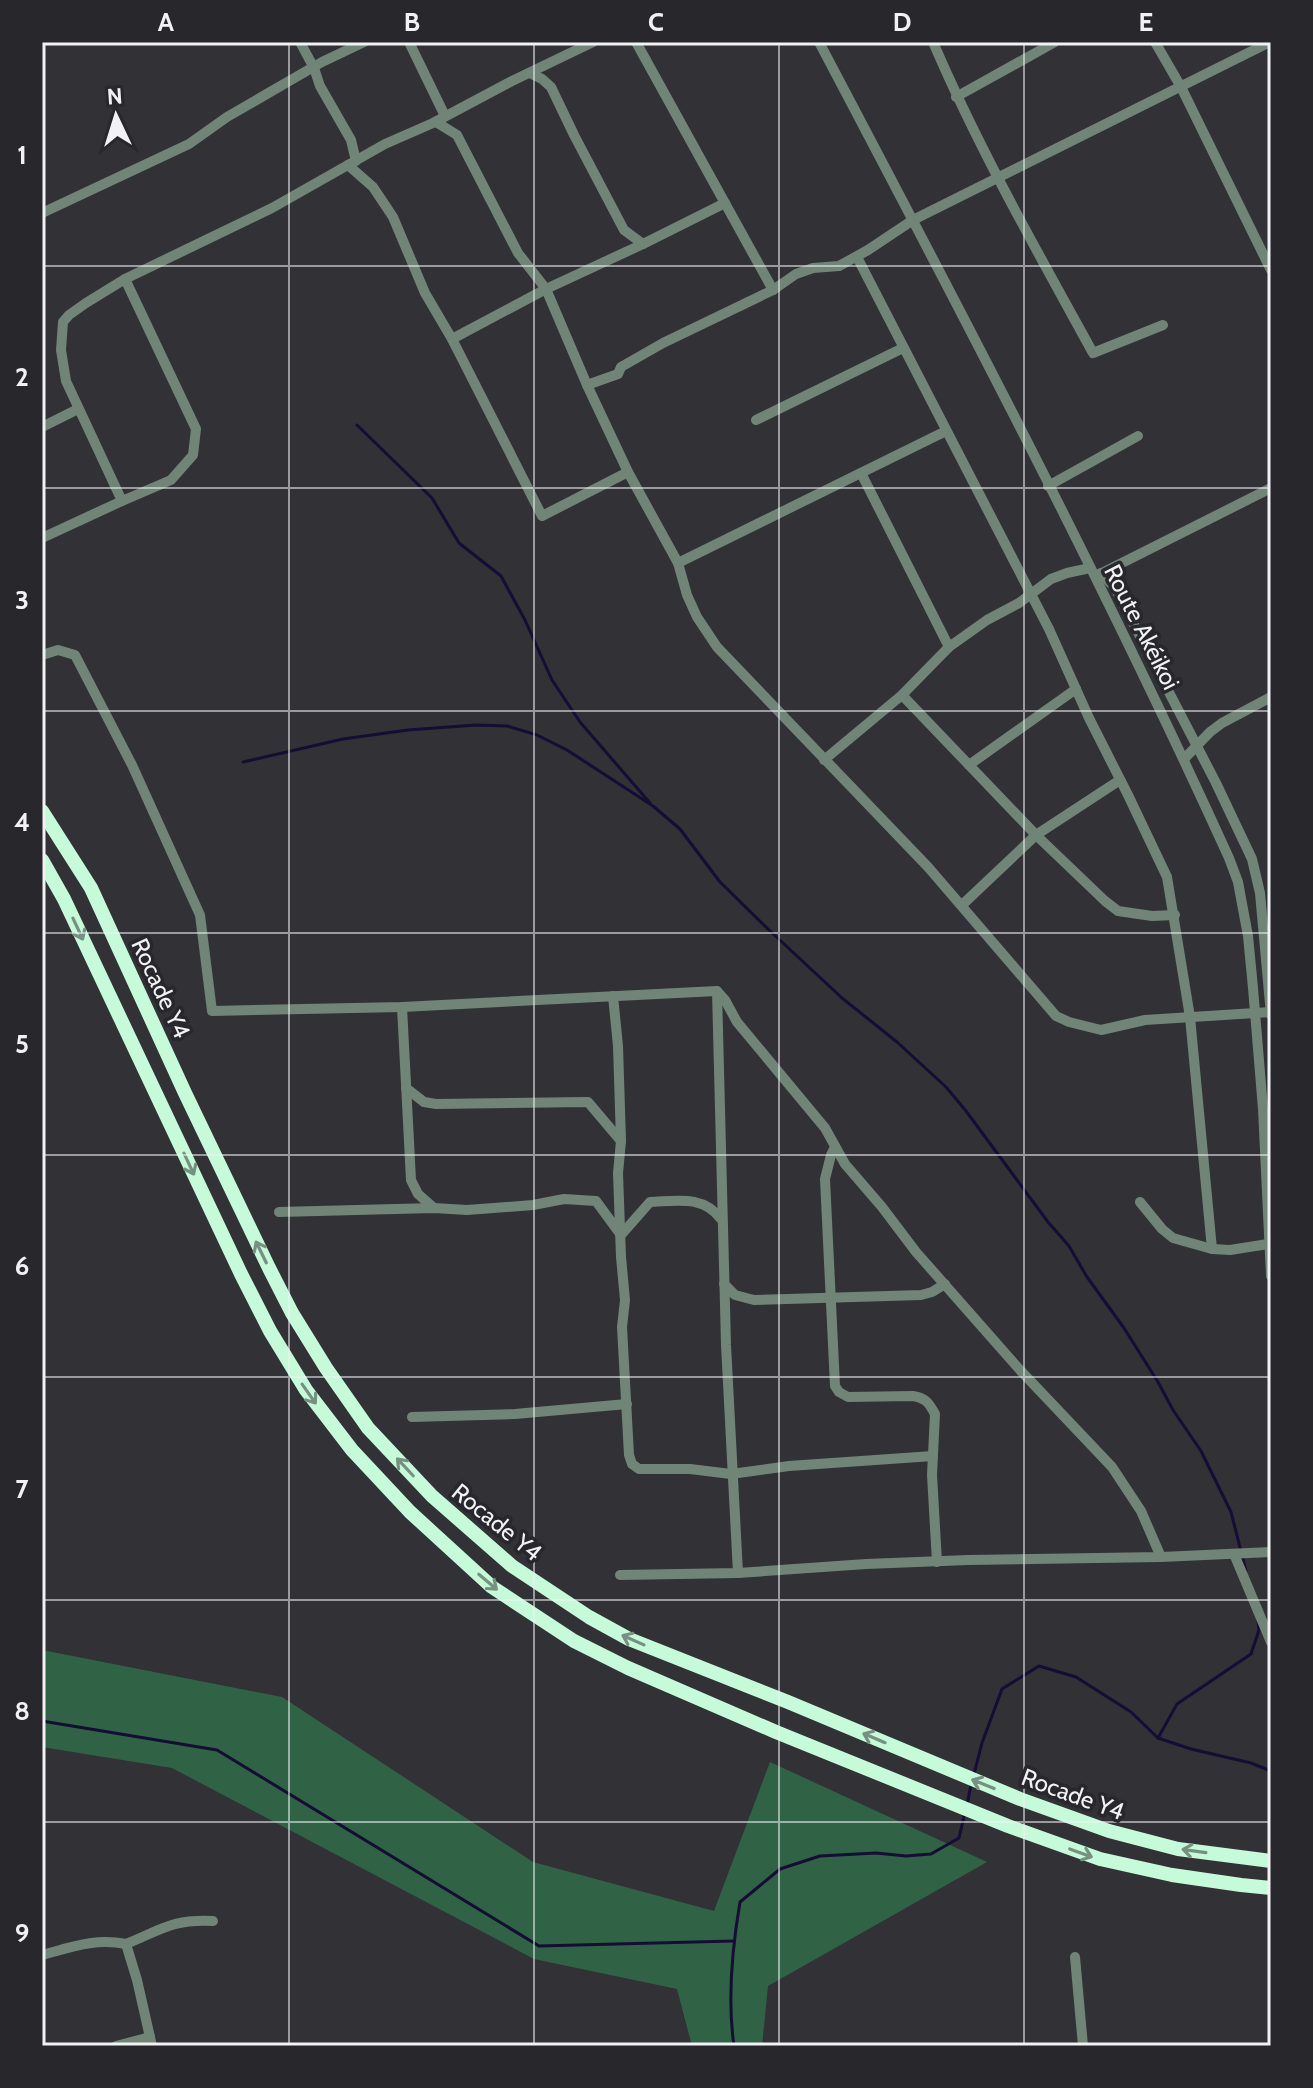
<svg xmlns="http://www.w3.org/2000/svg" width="1313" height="2088" font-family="Cabin,sans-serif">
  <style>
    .forest { fill: #306346 }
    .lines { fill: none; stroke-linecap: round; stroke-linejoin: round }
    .stream { stroke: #150d34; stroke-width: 3 }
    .minor { stroke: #708577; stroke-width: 10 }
    .highway { stroke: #c5fbd8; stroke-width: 14 }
    .oneway { stroke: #769182 }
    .grid { fill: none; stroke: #f2f2f5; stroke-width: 2; stroke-opacity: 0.55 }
    .labels { text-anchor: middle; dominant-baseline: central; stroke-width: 7; stroke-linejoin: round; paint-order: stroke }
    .street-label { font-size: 24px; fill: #f2f2f5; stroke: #27272c }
    .neatline { fill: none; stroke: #f2f2f5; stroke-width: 3 }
    .grid-label { font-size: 26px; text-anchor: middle; font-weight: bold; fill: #f2f2f5 }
  </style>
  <rect width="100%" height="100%" fill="#313136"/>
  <polygon class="forest" points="42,1650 282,1697 533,1862 714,1911 770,1762 987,1862 768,1986 762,2046 692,2046 677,1989 534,1959 172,1768 42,1747"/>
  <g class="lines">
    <g class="stream">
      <polyline points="357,425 432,498 459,543 501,576 525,620 552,680 580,722 650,803"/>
      <polyline points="243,762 343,739 408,730 476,725 507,726 537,735 567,750 653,806 680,829 720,882 768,929 842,998 897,1042 946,1087 966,1111 1048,1222 1069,1246 1087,1277 1124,1328 1158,1382 1173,1410 1201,1451 1231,1512 1246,1571"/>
      <polyline points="42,1721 217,1750 539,1946 733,1941"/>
      <polyline points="1158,1738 1177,1704 1251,1654 1259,1630 1258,1621"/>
      <polyline points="974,1774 982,1743 1002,1689 1039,1666 1076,1677 1131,1712 1158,1738 1191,1749 1251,1763 1271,1771"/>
      <polyline points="967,1805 971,1785"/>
      <path d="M734,2046C727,1998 732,1949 740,1902L780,1869L820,1856L876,1853L906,1856L931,1854L959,1838L965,1812"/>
    </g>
    <g class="minor">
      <polyline points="300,42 314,68 320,86 351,140 356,161"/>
      <polyline points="409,42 445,116"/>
      <polyline points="636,42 773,290"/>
      <path d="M819,42C961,311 1103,581 1229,858L1238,882L1248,936L1253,988L1263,1109L1271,1276"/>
      <path d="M933,42C979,149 1037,251 1093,353L1163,325"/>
      <polyline points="1155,42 1181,87 1271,270"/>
      <polyline points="530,73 542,79 551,87 574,135 624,230 643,244"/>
      <polyline points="956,97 1055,42"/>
      <polyline points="436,122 457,135 518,253 546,289 587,385 628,472 678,563 687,595 697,617 717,647 928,867 1056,1016 1069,1022 1101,1030 1145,1020 1271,1012"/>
      <polyline points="348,165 373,187 393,217 425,293 452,339 542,516 628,472"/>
      <polyline points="42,213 189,144 227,117 322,62 364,42"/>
      <polyline points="857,257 1049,629 1089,718 1128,795 1167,877 1190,1017 1212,1249"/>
      <polyline points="452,339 546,289 643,244 725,203"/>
      <polyline points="587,385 618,374 621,367 663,343 773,290 796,274 813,268 839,266 868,250 913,220 1270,42"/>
      <polyline points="756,420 903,348"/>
      <polyline points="42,427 78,409"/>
      <polyline points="861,473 949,647"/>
      <polyline points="1048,486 1138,436"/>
      <polyline points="122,501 171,480 193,455 196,429 125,279"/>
      <polyline points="42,538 122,501 66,381 61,350 63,322 69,315 86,303 125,279 272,208 385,144 433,123 512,81 593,42"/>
      <polyline points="678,563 946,431"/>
      <polyline points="1101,573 1115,588 1216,783 1252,859 1260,893 1271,1015"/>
      <polyline points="1096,576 1271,488"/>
      <polyline points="42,655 58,650 75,655 132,765 200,915 212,1011 402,1007 717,991 725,1000 737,1022 825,1128 845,1164 882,1207 916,1252 1020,1370 1112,1467 1141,1511 1161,1557"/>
      <polyline points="902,695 1036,835 1105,901 1118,911 1152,916 1175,915"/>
      <polyline points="1184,759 1210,732 1222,723 1271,697"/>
      <polyline points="824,760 902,695 949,647 987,620 1019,603 1051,579 1067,573 1090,568"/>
      <polyline points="969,765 1076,689"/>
      <polyline points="962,905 1036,835 1120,780"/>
      <polyline points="717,991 726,1345 738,1573"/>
      <polyline points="613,996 618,1046 621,1141 618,1173 621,1257 625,1300 622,1327 629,1455 632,1464 639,1469 690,1469 731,1474 789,1466 933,1456"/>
      <polyline points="402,1007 411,1180 418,1194 434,1208"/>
      <polyline points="406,1088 424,1102 436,1104 588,1102 621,1141"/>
      <path d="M835,1147L831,1155L825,1179L835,1386L839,1392L848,1397L913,1396C926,1398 929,1403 935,1414L932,1475L937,1562"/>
      <polyline points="1140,1202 1162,1229 1173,1238 1212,1249 1230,1250 1268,1244"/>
      <path d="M279,1212L434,1208L467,1210L533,1205L564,1199L596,1201L621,1235L650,1202C677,1201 703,1195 721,1219"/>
      <polyline points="724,1284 735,1295 754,1300 921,1295 932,1292 945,1284"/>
      <polyline points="412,1417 515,1414 627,1404"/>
      <polyline points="1234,1554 1271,1642"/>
      <polyline points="620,1575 738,1573 866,1564 968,1560 1161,1557 1271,1552"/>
      <path d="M42,1955C72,1947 95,1938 126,1944"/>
      <polyline points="1075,1957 1083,2046"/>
      <polyline points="116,2046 150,2037"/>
      <path d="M152,2046L137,1980L126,1944C161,1930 172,1919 213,1921"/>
    </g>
    <g class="highway">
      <polyline points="42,811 91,888 185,1093 269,1268 292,1313 326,1368 368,1428 432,1496 512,1566 589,1617 629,1639 788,1702 1020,1799 1109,1831 1178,1849 1271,1861"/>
      <polyline points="42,860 64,899 241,1274 270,1331 306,1390 352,1450 410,1512 492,1587 574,1641 628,1668 776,1732 1008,1826 1100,1859 1172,1875 1241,1885 1271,1888"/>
    </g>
  </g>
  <defs><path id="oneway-shaft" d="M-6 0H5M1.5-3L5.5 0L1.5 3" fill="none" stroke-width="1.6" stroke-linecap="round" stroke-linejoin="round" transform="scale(2)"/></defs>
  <g class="oneway">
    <use href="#oneway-shaft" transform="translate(78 929) rotate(65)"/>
    <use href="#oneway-shaft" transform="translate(189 1164) rotate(65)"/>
    <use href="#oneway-shaft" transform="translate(261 1252) rotate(-116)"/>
    <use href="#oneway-shaft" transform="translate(309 1394) rotate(55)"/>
    <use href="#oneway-shaft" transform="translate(405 1467) rotate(-133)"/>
    <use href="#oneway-shaft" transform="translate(488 1582) rotate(40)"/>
    <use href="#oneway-shaft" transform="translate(633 1640) rotate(-156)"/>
    <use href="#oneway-shaft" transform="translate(874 1738) rotate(-157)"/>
    <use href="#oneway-shaft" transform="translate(983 1784) rotate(-158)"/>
    <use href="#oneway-shaft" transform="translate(1194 1851) rotate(-172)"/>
    <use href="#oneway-shaft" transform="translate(1081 1853) rotate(20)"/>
  </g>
  <path class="grid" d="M289,42V2046M534,42V2046M779,42V2046M1024,42V2046M42,266H1271M42,488H1271M42,711H1271M42,933H1271M42,1155H1271M42,1377H1271M42,1600H1271M42,1822H1271"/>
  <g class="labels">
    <g class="street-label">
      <text transform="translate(1142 627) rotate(63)">Route Akéikoi</text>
      <text transform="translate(161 988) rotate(65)">Rocade Y4</text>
      <text transform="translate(497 1522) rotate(39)">Rocade Y4</text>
      <text transform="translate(1073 1794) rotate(20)">Rocade Y4</text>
    </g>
  </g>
  <rect width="1313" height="2088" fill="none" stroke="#27272c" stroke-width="88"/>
  <g transform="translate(116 116) rotate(356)" stroke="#27272c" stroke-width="6" paint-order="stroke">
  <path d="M0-6L14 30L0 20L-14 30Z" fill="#f2f2f5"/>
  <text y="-12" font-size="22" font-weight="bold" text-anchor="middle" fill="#f2f2f5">N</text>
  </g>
  <rect x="44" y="44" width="1225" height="2000" class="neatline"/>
  <g class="grid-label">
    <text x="166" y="31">A</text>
    <text x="412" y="31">B</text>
    <text x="656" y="31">C</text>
    <text x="902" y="31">D</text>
    <text x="1146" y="31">E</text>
    <text x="22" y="164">1</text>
    <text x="22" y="386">2</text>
    <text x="22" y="609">3</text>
    <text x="22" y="831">4</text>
    <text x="22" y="1053">5</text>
    <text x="22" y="1275">6</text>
    <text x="22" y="1498">7</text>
    <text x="22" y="1720">8</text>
    <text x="22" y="1942">9</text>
  </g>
</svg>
